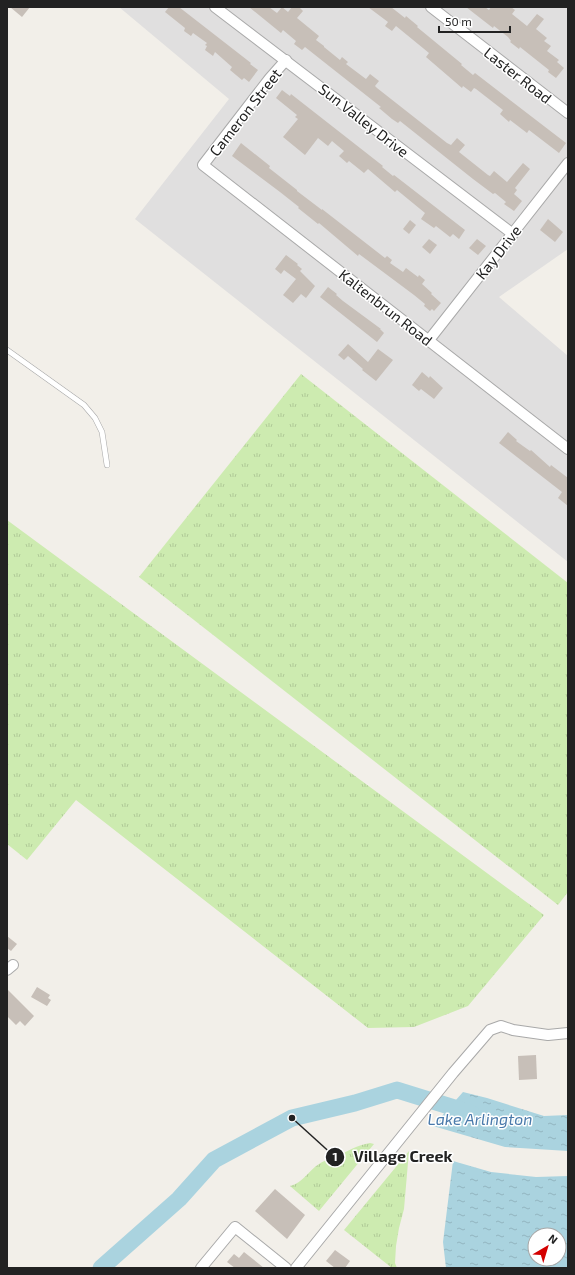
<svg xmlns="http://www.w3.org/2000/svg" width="575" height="1275" font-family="'Exo 2',sans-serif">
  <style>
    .residential { fill: #e0dfdf }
    .grass { fill: url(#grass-tufts) }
    .water { fill: url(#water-ripples); fill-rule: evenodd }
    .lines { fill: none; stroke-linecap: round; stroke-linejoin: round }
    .river { stroke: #aad3df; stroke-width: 17 }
    .building { fill: #c7bfb8 }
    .service-casing { stroke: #a9a9a9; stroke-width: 6 }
    .minor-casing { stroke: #a9a9a9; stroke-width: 12 }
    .service { stroke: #fff; stroke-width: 5 }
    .minor { stroke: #fff; stroke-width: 10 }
    .labels { text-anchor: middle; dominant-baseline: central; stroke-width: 3; stroke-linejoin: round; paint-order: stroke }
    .street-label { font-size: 15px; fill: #222; stroke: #fff }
    .water-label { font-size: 16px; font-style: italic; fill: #4a7aab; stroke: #fff }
    .leader { fill: none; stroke: #222; stroke-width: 1.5 }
    .callout-dot { fill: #222; stroke: #fff; stroke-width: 1.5 }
    .mark-label { font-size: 12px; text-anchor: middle; font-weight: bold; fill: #fff }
    .callout-label { font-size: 16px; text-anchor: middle; font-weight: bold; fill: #222; stroke: #fff; stroke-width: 3; stroke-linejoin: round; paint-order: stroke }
  </style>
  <defs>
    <pattern id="grass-tufts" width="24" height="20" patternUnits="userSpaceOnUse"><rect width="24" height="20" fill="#cdebb0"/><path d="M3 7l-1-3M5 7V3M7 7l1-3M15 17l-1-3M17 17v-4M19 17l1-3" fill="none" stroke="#b0c997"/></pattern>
    <pattern id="water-ripples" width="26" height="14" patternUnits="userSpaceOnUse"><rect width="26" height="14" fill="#aad3df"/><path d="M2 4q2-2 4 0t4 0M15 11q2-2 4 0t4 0" fill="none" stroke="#92b5bf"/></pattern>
  </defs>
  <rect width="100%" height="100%" fill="#f2efe9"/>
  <polygon class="residential" points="119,7 568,7 568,249 499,297 568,356 568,562 135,219 229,99"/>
  <g class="grass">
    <polygon points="301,374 568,583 568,892 558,905 139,577"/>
    <polygon points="7,520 544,915 468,1006 414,1027 368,1028 76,800 27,860 7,844"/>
    <path d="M370,1143L374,1144L319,1211L290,1186C303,1183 308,1171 319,1164C324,1160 330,1160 336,1157C348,1151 357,1145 370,1143Z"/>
    <polygon points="409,1151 404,1209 399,1228 396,1246 395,1263 397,1268 392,1268 344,1230"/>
  </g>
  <g class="water">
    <polygon points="463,1092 487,1098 544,1116 568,1115 568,1151 505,1147 433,1126"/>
    <path d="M453,1161L491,1172L536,1177L568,1176V1268H446L443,1242ZM535,1235H559V1259H535Z"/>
  </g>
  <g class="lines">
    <polyline class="river" points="101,1268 179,1199 214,1160 292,1118 355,1103 397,1090 471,1113"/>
  </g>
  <g class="building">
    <polygon points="10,7 30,7 22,17"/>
    <polygon points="169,7 179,7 251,63 250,64 258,70 249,82 244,78 242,80 230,70 232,67 215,52 213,56 205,50 207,46 205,45 207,43 193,33 191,36 184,31 185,28 165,12"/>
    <polygon points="249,7 269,7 277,13 282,7 288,12 292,7 299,7 303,11 297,18 319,36 316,40 324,46 324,47 340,60 342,57 348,62 346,64 366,79 370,74 379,81 375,86 377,88 447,143 451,145 457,138 465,145 459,152 488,175 490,176 494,171 507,182 523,163 530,169 515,188 517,190 514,194 522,201 514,211 504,204 506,202 495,193 493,194 473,179 400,121 398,123 392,119 379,108 381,107 329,66 305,47 302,50 294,44 296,41 283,30 281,33"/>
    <polygon points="368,7 391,7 405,18 406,16 418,26 417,27 462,64 461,65 473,75 475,73 566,143 559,153 529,130 527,133 510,120 509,122 500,114 503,110 476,89 474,88 471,92 463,86 462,88 426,57 429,53 396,26 392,31 385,26 388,22"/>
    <polygon points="466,7 485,7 489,10 491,7 511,7 515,10 512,14 527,26 537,14 544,19 536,29 547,38 544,41 551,46 547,51 559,60 557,62 564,68 556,78 548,72 549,70 520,47 519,49 510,42 511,41 508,37 494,26 493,28"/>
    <polygon points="282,90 290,96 291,94 383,166 382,167 393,176 394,175 465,230 459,239 453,234 450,237 436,226 434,228 421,219 425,213 397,190 395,192 368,169 364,173 349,161 347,163 339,156 344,151 332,141 328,146 318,138 305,155 283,137 298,119 295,117 297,115 276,98"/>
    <polygon points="241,143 270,166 269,168 297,190 297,191 322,210 322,209 385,258 387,256 392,260 390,263 403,272 406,268 418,277 419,275 425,280 422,284 432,293 431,294 441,303 434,311 432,309 430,311 424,306 425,304 414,295 359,254 358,256 319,223 318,224 298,208 299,207 280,192 232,156"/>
    <polygon points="548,219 563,232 555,242 540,230"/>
    <polygon points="410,220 416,225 409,234 403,229"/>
    <polygon points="429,239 437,245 430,254 422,247"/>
    <polygon points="477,239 486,246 478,255 469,248"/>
    <polygon points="286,255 298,264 297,265 302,269 300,271 315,286 306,298 301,294 293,303 283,295 296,279 284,270 281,274 275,269"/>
    <polygon points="328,287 337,294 336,295 343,301 381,329 380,329 384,333 377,342 320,297"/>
    <polygon points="348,344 368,362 378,349 393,360 376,381 362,370 363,369 348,356 344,360 338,355"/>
    <polygon points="422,372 429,378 430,376 443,388 434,399 421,389 419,391 412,385"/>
    <polygon points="508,432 517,440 516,441 530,451 531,450 550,467 551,465 568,478 568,506 558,498 562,492 499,443"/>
    <polygon points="7,936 17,944 11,951 7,948"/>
    <polygon points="37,987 50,995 48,998 51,1000 47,1006 31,997"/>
    <polygon points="7,989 34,1016 25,1026 20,1021 16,1025 7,1016"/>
    <polygon points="536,1055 537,1079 519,1080 518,1056"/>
    <polygon points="275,1189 305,1215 287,1239 255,1211"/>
    <polygon points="335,1250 350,1261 345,1268 335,1268 326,1261"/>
    <polygon points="244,1252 264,1268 235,1268 227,1262 234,1254 239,1258"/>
  </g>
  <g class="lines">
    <defs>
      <polyline id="service" points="7,350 84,405 95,418 102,432 107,465"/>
      <g id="minor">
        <polyline points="215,7 513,234"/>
        <polyline points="431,7 568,113"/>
        <polyline points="286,60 270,78 203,165 568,449"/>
        <polyline points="429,340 568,163"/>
        <polyline points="7,970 13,965"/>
        <polyline points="201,1268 235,1227 286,1268"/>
        <polyline points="296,1268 453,1073 490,1030 501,1026 513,1030 548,1035 568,1033"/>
      </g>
    </defs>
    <use href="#service" class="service-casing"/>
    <use href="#minor" class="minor-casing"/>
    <use href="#service" class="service"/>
    <use href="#minor" class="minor"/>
  </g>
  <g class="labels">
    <g class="street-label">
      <text transform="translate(518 75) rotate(38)">Laster Road</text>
      <text transform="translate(245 112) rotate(-52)">Cameron Street</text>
      <text transform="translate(364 120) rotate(38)">Sun Valley Drive</text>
      <text transform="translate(498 252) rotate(-52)">Kay Drive</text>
      <text transform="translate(386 307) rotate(38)">Kaltenbrun Road</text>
    </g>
    <g class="water-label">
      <text x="480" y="1118">Lake Arlington</text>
    </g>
  </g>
  <path class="leader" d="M292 1118L335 1157"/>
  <g class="callout-dot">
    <circle cx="292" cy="1118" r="4"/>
    <circle cx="335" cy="1157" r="10"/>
  </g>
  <g class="mark-label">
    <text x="335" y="1161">1</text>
  </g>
  <g class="callout-label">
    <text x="403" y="1162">Village Creek</text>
  </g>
  <rect width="575" height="1275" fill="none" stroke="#222222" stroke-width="16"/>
  <g transform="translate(547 1247) rotate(38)"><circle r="19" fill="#ffffff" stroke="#a7a7a7"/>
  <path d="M0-3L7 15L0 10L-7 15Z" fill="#d40000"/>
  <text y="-6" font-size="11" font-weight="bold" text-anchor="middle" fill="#222222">N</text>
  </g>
  <path d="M439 26v6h71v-6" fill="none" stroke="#222222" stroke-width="2"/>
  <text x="445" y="26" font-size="12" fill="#222222" stroke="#ffffff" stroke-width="3" paint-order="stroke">50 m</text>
</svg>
